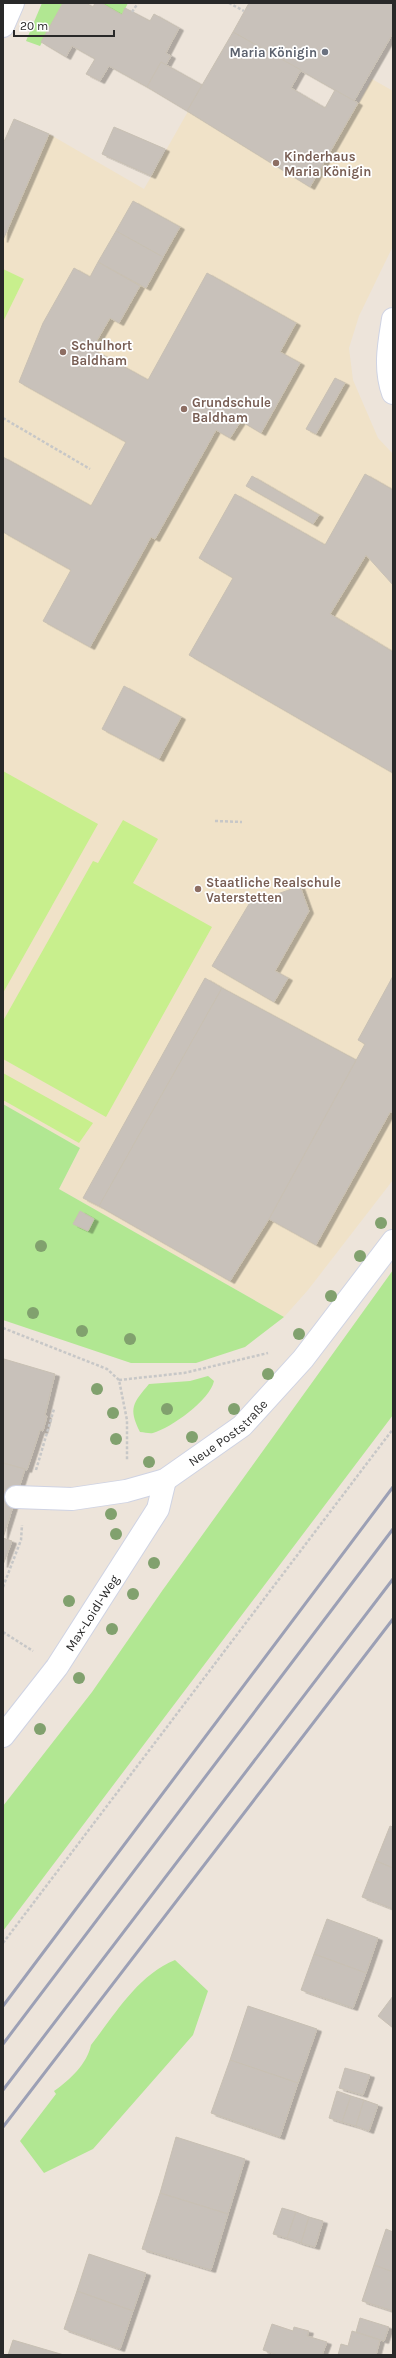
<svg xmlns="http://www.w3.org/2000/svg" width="396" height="2358" font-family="Karla,sans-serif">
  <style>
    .education { fill: #f0e2c8 }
    .green { fill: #b1e792 }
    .pitch { fill: #c8ef8d }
    .building { fill: #c8c1ba; stroke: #c8c0b3; filter: url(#shadow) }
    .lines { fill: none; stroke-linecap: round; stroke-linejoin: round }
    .minor-casing { stroke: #cfd3e3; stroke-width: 24 }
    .path { stroke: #c7c7c7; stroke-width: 2.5; stroke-dasharray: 3 2; stroke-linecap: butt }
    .minor { stroke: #fff; stroke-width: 22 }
    .rail { stroke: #9ca0b5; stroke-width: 3 }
    .tree { fill: #81a16e }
    .worship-dot { fill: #6b7280; stroke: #fff; stroke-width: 1.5 }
    .education-dot { fill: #8d6e63; stroke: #fff; stroke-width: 1.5 }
    .labels { text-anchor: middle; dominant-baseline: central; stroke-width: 3.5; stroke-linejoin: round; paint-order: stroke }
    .worship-label { font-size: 13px; font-weight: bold; fill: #5b616d; stroke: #fff; text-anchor: end }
    .education-label { font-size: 13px; font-weight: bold; fill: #785e54; stroke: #fff; text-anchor: start }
    .street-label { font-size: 13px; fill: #292929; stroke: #fff }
  </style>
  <defs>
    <filter id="shadow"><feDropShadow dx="4.5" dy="2.5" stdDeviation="0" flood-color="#0004"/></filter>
  </defs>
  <rect width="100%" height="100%" fill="#ede4da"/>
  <polygon class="education" points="233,32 291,89 325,108 335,90 359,103 372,79 393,91 393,246 359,316 349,348 353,380 378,438 393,454 393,1180 308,1290 284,1317 59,1189 80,1148 3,1104 3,240 49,134 144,189"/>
  <g class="green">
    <polygon points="42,3 63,3 40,46 26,41"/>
    <polygon points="101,3 128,3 122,15"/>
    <polygon points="3,1104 80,1148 59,1189 284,1317 245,1347 196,1363 131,1363 3,1320"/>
    <polygon points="393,1270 393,1415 3,1931 3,1806 92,1692 162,1591"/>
    <path d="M208,1376L214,1381C210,1400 171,1428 153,1433C149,1434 145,1432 140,1432C128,1408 133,1403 149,1384L190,1381Z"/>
    <path d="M175,1960L208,1991L193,2035L93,2149L44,2173L20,2141L56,2094L54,2091C70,2080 87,2064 91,2045C116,2013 137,1976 175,1960Z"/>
  </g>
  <g class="pitch">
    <polygon points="3,269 24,279 3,322"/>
    <polygon points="3,771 98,824 3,993"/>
    <polygon points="123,820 158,839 133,883 212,927 106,1117 3,1059 3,1021 93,861 98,863"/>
    <polygon points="3,1073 93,1123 79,1143 3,1100"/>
  </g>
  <g class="building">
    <polygon points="63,3 86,3 93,7 95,3 101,3 122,15 125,8 150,21 154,14 179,28 166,53 171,56 166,65 161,62 147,87 109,66 100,81 86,74 95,59 72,46 66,57 41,42"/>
    <polygon points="249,3 393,3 393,33 354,101 233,32"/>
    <polygon points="233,32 301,70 291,88 325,108 335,90 358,103 310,187 187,111"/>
    <polygon points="161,62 202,85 187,111 147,87"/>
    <polygon points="14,119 49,134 3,240 3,144"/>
    <polygon points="114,127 165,149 151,176 102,154"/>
    <polygon points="133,201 180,227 163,257 116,231"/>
    <polygon points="116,231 163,257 146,288 98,262"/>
    <polygon points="98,262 140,286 119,323 110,318 92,349 148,380 207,273 296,323 280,352 300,363 261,433 241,421 230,438 216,430 155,539 151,537 90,647 43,621 71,570 3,532 3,457 91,506 126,442 19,382 43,323 74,268 90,277"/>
    <polygon points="335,378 345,383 316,434 306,429"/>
    <polygon points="365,474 393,490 393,585 366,555 330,614 393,652 393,773 189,655 233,578 199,558 235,494 325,545"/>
    <polygon points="252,476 319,515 313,524 246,486"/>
    <polygon points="124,686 181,717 159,759 102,729"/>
    <polygon points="300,886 309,911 275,971 288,978 274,1002 212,966 249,904"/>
    <polygon points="393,976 393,1113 390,1112 316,1245 269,1219 365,1044 358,1040"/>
    <polygon points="205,978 222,988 99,1206 83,1198"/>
    <polygon points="222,988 356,1060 269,1219 230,1281 99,1206"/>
    <polygon points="80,1211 94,1219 88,1231 73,1224"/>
    <polygon points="4,1359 55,1374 45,1415 47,1416 43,1431 40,1430 27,1470 3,1463"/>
    <polygon points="3,1463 25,1469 3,1538"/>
    <polygon points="3,1538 12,1541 3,1565"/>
    <polygon points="390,1826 393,1827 393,1868 376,1861"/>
    <polygon points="376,1861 393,1868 393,1909 362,1897"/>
    <polygon points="327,1919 378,1938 366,1973 314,1954"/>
    <polygon points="314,1954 366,1973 353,2008 301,1990"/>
    <polygon points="393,1996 393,2028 378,2016"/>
    <polygon points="248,2006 317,2029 298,2083 230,2060"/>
    <polygon points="230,2060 298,2083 280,2137 211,2113"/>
    <polygon points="345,2068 370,2075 363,2095 339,2088"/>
    <polygon points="337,2091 351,2096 342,2122 329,2118"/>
    <polygon points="351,2096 364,2100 356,2126 342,2122"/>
    <polygon points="364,2100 378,2105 369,2131 356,2126"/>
    <polygon points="176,2137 245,2159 228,2214 160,2193"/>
    <polygon points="160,2193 228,2214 211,2270 142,2249"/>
    <polygon points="282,2208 296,2212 287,2238 273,2234"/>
    <polygon points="296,2212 309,2217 301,2243 287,2238"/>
    <polygon points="309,2217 323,2221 315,2247 301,2243"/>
    <polygon points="386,2229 393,2232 393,2272 374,2265"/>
    <polygon points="89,2254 146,2273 133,2311 77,2291"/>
    <polygon points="374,2265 393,2272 393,2311 362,2301"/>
    <polygon points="77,2291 133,2311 120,2349 64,2329"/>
    <polygon points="360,2318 389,2327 384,2341 356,2332"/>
    <polygon points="272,2324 293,2331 294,2327 309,2331 307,2336 327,2342 322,2355 278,2355 263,2350"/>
    <polygon points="352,2331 380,2340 376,2355 338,2355 341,2344 348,2346"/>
    <polygon points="13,2340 64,2355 8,2355"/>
  </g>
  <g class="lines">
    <defs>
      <g id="minor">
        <polyline points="3,26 13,3"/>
        <path d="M393,319C389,344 384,368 393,393"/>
        <path id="s1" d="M16,1497L72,1499L126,1491L165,1480L242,1426L303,1359L393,1241"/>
        <path id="s2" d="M3,1736L57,1667L158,1509L165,1480"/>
      </g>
    </defs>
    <use href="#minor" class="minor-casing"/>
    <g class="path">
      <polyline points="229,3 244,11"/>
      <polyline points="132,12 138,3"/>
      <polyline points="3,418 90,469"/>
      <polyline points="215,821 242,822"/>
      <polyline points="3,1328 107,1369 119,1380 127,1420 127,1460"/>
      <polyline points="119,1380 184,1373 268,1353"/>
      <polyline points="36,1470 54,1409"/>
      <polyline points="3,1587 21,1540 22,1525"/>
      <polyline points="3,1632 33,1651"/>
      <polyline points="3,1943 393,1429"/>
    </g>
    <use href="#minor" class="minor"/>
    <g class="rail">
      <polyline points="3,2006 393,1487"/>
      <polyline points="3,2044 393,1529"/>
      <polyline points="3,2090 393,1579"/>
      <polyline points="3,2127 393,1619"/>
    </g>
  </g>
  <g class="tree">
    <circle cx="381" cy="1223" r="6"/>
    <circle cx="41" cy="1246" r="6"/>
    <circle cx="360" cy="1256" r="6"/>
    <circle cx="331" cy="1296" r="6"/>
    <circle cx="33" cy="1313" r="6"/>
    <circle cx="82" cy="1331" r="6"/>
    <circle cx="299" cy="1334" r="6"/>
    <circle cx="130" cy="1339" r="6"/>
    <circle cx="268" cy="1374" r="6"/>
    <circle cx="97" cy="1389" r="6"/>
    <circle cx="167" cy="1409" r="6"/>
    <circle cx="234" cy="1409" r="6"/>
    <circle cx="113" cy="1413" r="6"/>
    <circle cx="192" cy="1437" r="6"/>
    <circle cx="116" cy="1439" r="6"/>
    <circle cx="149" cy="1462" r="6"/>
    <circle cx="111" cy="1514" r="6"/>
    <circle cx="116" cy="1534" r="6"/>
    <circle cx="154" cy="1563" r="6"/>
    <circle cx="133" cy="1594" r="6"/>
    <circle cx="69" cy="1601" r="6"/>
    <circle cx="112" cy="1629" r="6"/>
    <circle cx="79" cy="1678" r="6"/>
    <circle cx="40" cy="1729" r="6"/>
  </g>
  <circle class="worship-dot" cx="325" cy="52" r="4"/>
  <g class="education-dot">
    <circle cx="276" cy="163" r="4"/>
    <circle cx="63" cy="352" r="4"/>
    <circle cx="184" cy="409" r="4"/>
    <circle cx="198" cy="889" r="4"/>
  </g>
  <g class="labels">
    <g class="worship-label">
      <text x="317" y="52">Maria Königin</text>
    </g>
    <g class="education-label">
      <text x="284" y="156">Kinderhaus<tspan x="284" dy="15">Maria Königin</tspan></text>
      <text x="71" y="345">Schulhort<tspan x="71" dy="15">Baldham</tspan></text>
      <text x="192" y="402">Grundschule<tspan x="192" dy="15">Baldham</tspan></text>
      <text x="206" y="882">Staatliche Realschule<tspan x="206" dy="15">Vaterstetten</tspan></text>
    </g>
    <g class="street-label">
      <text stroke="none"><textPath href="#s1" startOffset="230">Neue Poststraße</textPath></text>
      <text stroke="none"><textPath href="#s2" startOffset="152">Max-Loidl-Weg</textPath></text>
    </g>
  </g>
  <rect width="396" height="2358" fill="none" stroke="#292929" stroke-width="8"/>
  <path d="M14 30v6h100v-6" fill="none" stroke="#292929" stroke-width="2"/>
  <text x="20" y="30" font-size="12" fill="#292929" stroke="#ffffff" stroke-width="3" paint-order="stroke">20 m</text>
</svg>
